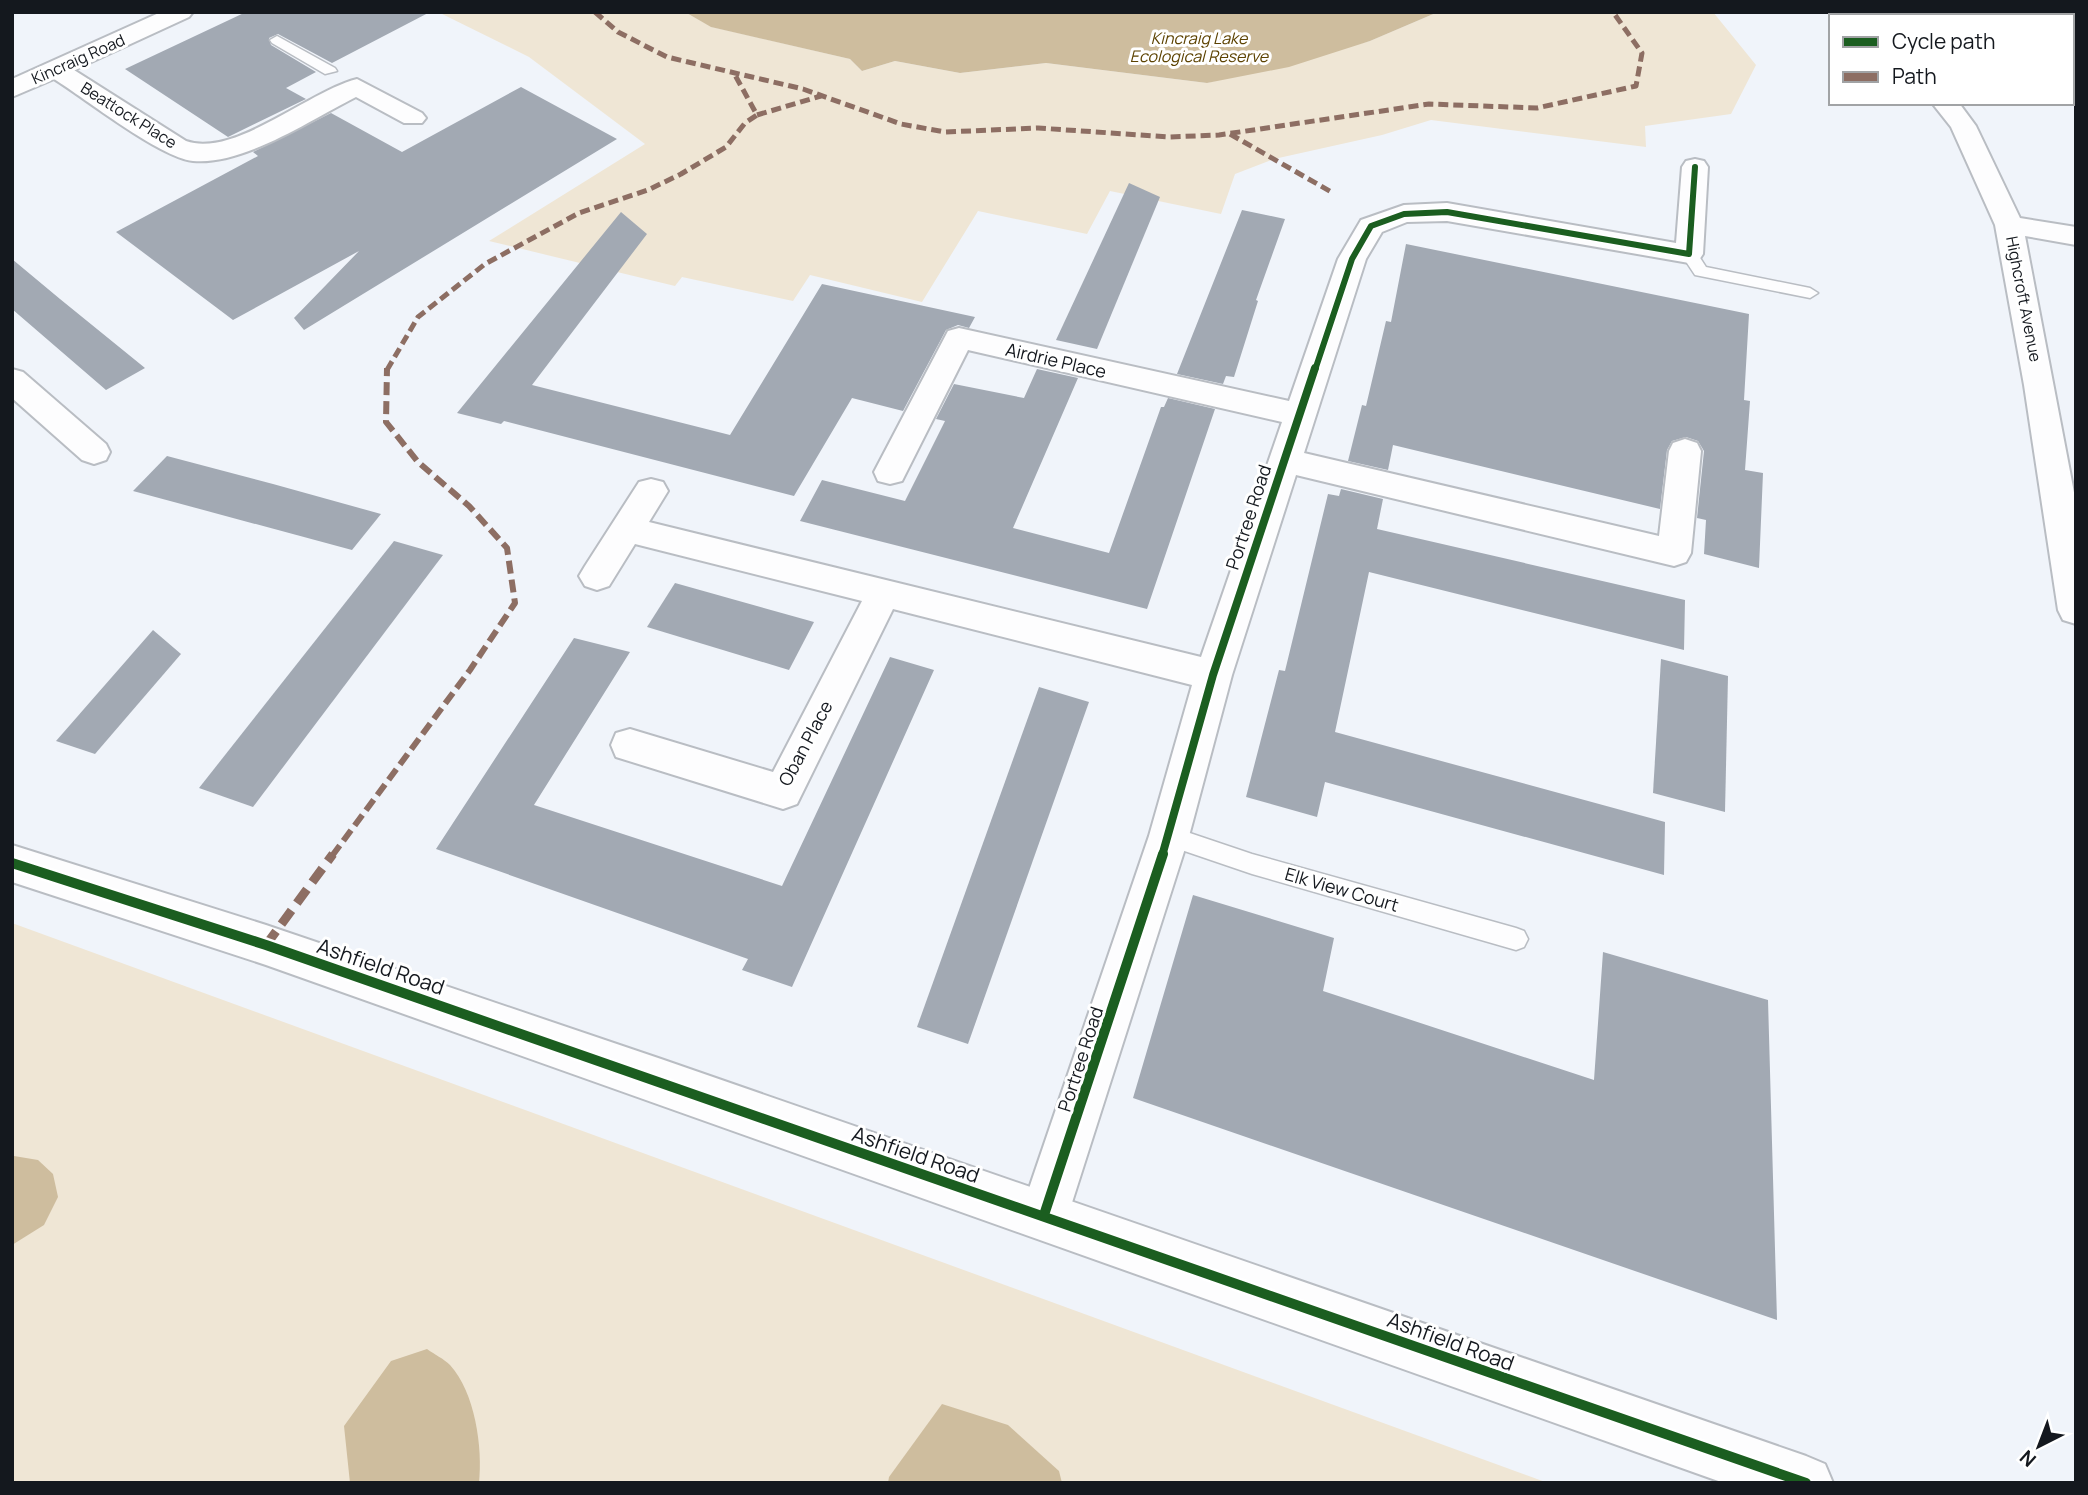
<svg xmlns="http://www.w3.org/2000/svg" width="2088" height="1495" font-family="Manrope,sans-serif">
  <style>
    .green { fill: #efe6d5 }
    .water { fill: #cebd9e }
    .building { fill: #a2a9b3 }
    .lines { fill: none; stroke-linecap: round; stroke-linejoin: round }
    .lane-casing { stroke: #b9bdc3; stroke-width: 3 }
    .street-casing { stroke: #b9bdc3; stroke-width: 4 }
    .secondary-casing { stroke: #b9bdc3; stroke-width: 4 }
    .lane { fill: #fdfdfe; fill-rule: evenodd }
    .street { fill: #fdfdfe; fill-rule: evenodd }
    .secondary { fill: #fdfdfe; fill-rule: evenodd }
    .quiet-far2 { stroke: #8d6e63; stroke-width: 5; stroke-dasharray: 10 5; stroke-linecap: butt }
    .quiet-far1 { stroke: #8d6e63; stroke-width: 6; stroke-dasharray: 13 6; stroke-linecap: butt }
    .quiet { stroke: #8d6e63; stroke-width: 9; stroke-dasharray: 17 9; stroke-linecap: butt }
    .cycleway-far2-casing { stroke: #fff; stroke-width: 9 }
    .cycleway-far1-casing { stroke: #fff; stroke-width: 12 }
    .cycleway-casing { stroke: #fff; stroke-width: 15 }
    .cycleway-far2 { stroke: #1b5e20; stroke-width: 6 }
    .cycleway-far1 { stroke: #1b5e20; stroke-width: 8 }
    .cycleway { stroke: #1b5e20; stroke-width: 10 }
    .labels { text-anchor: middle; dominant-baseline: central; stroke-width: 6; stroke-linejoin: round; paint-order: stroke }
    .far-water-label { font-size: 16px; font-style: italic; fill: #5c4201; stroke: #fff }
    .far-street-label { font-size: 16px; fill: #14181e; stroke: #fff }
    .street-label { font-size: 18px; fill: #14181e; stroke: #fff }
    .near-street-label { font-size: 21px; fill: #14181e; stroke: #fff }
  </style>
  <rect width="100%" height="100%" fill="#f0f4fa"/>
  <g class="green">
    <polygon points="438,12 685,12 712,27 850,59 862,71 895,61 960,73 1046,63 1207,83 1370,41 1438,12 1713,12 1756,65 1731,114 1645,126 1646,147 1431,120 1382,135 1274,159 1235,174 1221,214 1110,191 1087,234 978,211 922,302 810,275 793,301 682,277 675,286 489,241 645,144 529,57"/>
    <polygon points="12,923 1548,1483 12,1483"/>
  </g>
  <g class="water">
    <polygon points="685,12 1438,12 1370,41 1289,67 1207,83 1046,63 960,73 895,61 862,71 850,59 711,27"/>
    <polygon points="14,1156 38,1160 53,1174 58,1197 44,1225 12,1245"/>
    <path d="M427,1349C434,1354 444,1359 450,1365C475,1392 483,1448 479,1483H350L344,1426L391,1361Z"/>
    <polygon points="942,1404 1008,1425 1059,1471 1062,1483 888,1483 889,1477"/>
  </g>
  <g class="building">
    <polygon points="246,12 430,12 332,63 278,34 269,38 271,45 316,72 286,88 306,99 228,137 125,69"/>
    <polygon points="521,87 617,139 304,330 294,318 359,251 233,320 116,232 258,156 253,152 331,113 402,152"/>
    <polygon points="1129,183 1160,197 1097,349 1056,340"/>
    <polygon points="1242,210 1285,219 1256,300 1258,301 1234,377 1226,376 1223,384 1177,374"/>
    <polygon points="621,212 647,234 532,385 730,435 822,284 975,317 969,328 958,325 946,330 903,411 852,398 794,496 504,421 501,424 457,413"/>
    <polygon points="1406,244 1749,314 1744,400 1750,401 1745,470 1763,473 1759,568 1704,554 1706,520 1697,518 1704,451 1698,441 1686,437 1672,441 1667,450 1660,509 1393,445 1388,470 1348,461 1362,405 1366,406 1386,321 1391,322"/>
    <polygon points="12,259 60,299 145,368 106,390 12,309"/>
    <polygon points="1037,369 1078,378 1013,528 1109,553 1161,407 1164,407 1168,398 1215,409 1147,609 800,521 822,480 905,501 945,421 936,419 954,384 1024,398"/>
    <polygon points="167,456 273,484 381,514 352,550 133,491"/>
    <polygon points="1341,489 1383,499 1377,529 1685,600 1684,650 1369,572 1335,732 1665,822 1664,875 1325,782 1317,817 1246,797 1279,670 1285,671 1328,494 1339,496"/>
    <polygon points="394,541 443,555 253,807 199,788"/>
    <polygon points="675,583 814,622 789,670 647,627"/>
    <polygon points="153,630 181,654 95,754 56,741"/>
    <polygon points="574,638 630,652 534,805 782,886 890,657 934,670 792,987 742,970 748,959 436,849"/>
    <polygon points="1661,659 1728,676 1725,812 1653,793"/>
    <polygon points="1039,687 1089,702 968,1044 917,1027"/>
    <polygon points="1193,895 1334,938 1323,991 1594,1080 1603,952 1768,1000 1777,1320 1133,1098"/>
  </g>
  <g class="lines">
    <defs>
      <g id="lane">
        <polygon points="277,36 335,68 337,71 325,74 272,43 270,40"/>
        <polygon points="1689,249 1695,250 1706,267 1810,288 1818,293 1810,298 1695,275 1681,254"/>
        <polygon points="1169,826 1252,854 1516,928 1524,931 1528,939 1524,947 1516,950 1252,874 1161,843 1158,836 1161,829"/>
      </g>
      <g id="street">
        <path d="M161,12H193L189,17L74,70L186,141C234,158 309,91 357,79L422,113L426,118L422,123H404L356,97C312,119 243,166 193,161C159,157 86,99 54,79L12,97V79Z"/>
        <polygon points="1859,12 1883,12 1886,16 1862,16"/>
        <rect x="2072" y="31" width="4" height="14"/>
        <polygon points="1932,103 1959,103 1976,126 2020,218 2076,227 2076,245 2025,236 2076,503 2076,624 2063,620 2058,610 2024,385 1995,225 1951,127"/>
        <polygon points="1695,159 1704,161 1708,167 1703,254 1699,260 1689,263 1447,221 1407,222 1382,232 1366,259 1304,453 1659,536 1669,451 1673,443 1685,439 1697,443 1701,451 1691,553 1686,562 1674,566 1296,475 1232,675 1189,836 1068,1215 1061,1232 1044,1239 1027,1232 1020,1215 1149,836 1192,685 893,609 797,804 783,809 616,757 611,745 616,733 630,729 773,772 862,601 635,544 609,586 597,590 585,586 579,576 585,566 639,482 651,479 663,482 668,491 649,522 1201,657 1282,422 968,350 902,481 890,484 878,481 874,472 948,331 959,328 1289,401 1338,259 1361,220 1404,205 1447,203 1676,243 1682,167 1686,161"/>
        <polygon points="12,369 23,372 106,444 110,452 106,460 94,464 82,460 12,398"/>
      </g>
      <polygon id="secondary" points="12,845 266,925 661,1059 1806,1456 1825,1464 1833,1483 1724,1483 266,965 12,882"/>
    </defs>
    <use href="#lane" class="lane-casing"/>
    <use href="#street" class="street-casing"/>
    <use href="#secondary" class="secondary-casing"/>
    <use href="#lane" class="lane"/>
    <use href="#street" class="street"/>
    <use href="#secondary" class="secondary"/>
    <g class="quiet-far2">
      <polyline points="595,12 618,32 667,57 803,89 901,124 945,132 1038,128 1170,137 1219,135 1429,104 1537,108 1636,86 1642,53 1613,12"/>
      <polyline points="757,115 821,96"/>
      <polyline points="1230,134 1333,193"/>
      <polyline points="387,370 418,317 485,264 579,213 648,190 681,174 726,147 745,123 757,115 735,75"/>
    </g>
    <polyline class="quiet-far1" points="332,856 470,670 515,603 507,548 469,506 418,462 386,422 387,368"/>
    <polyline class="quiet" points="266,945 333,854"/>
    <defs>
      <polyline id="cycleway-far2" points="1315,370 1352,259 1371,226 1404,214 1447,212 1689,254 1695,167"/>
      <polyline id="cycleway-far1" points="1162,856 1213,675 1315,368"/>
      <g id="cycleway">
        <polyline points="12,863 266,945 1806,1483"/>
        <polyline points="1044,1215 1163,854"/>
      </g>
    </defs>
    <use href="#cycleway-far2" class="cycleway-far2-casing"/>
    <use href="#cycleway-far1" class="cycleway-far1-casing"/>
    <use href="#cycleway" class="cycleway-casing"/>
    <use href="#cycleway-far2" class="cycleway-far2"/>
    <use href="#cycleway-far1" class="cycleway-far1"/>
    <use href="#cycleway" class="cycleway"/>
  </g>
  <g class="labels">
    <g class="far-water-label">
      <text x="1199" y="38">Kincraig Lake<tspan x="1199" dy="18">Ecological Reserve</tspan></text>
    </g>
    <g class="far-street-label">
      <text transform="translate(78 59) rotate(-24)">Kincraig Road</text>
      <text transform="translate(129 115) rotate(32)">Beattock Place</text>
      <text transform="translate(2024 299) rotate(79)">Highcroft Avenue</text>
    </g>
    <g class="street-label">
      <text transform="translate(1056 360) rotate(13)">Airdrie Place</text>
      <text transform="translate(1248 517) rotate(-72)">Portree Road</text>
      <text transform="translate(805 743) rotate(-62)">Oban Place</text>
      <text transform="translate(1342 889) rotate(16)">Elk View Court</text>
      <text transform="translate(1080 1059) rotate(-72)">Portree Road</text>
    </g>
    <g class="near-street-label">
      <text transform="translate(381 966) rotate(19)">Ashfield Road</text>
      <text transform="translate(916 1154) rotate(19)">Ashfield Road</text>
      <text transform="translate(1451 1341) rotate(20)">Ashfield Road</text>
    </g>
  </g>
  <rect width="2088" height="1495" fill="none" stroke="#14181e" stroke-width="28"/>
  <rect x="1829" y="14" width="245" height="91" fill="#ffffff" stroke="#a1a3a5" stroke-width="2"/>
  <rect x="1843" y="37" width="35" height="10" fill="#1b5e20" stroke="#a1a3a5" stroke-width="2"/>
  <text x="1892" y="49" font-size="21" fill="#14181e">Cycle path</text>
  <rect x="1843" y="72" width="35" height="10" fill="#8d6e63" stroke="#a1a3a5" stroke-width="2"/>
  <text x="1892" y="84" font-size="21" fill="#14181e">Path</text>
  <g transform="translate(2039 1446) rotate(222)" stroke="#ffffff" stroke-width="5" paint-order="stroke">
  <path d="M0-5L12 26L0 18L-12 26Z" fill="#14181e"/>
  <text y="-10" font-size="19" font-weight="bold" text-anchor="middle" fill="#14181e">N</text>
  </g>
</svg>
